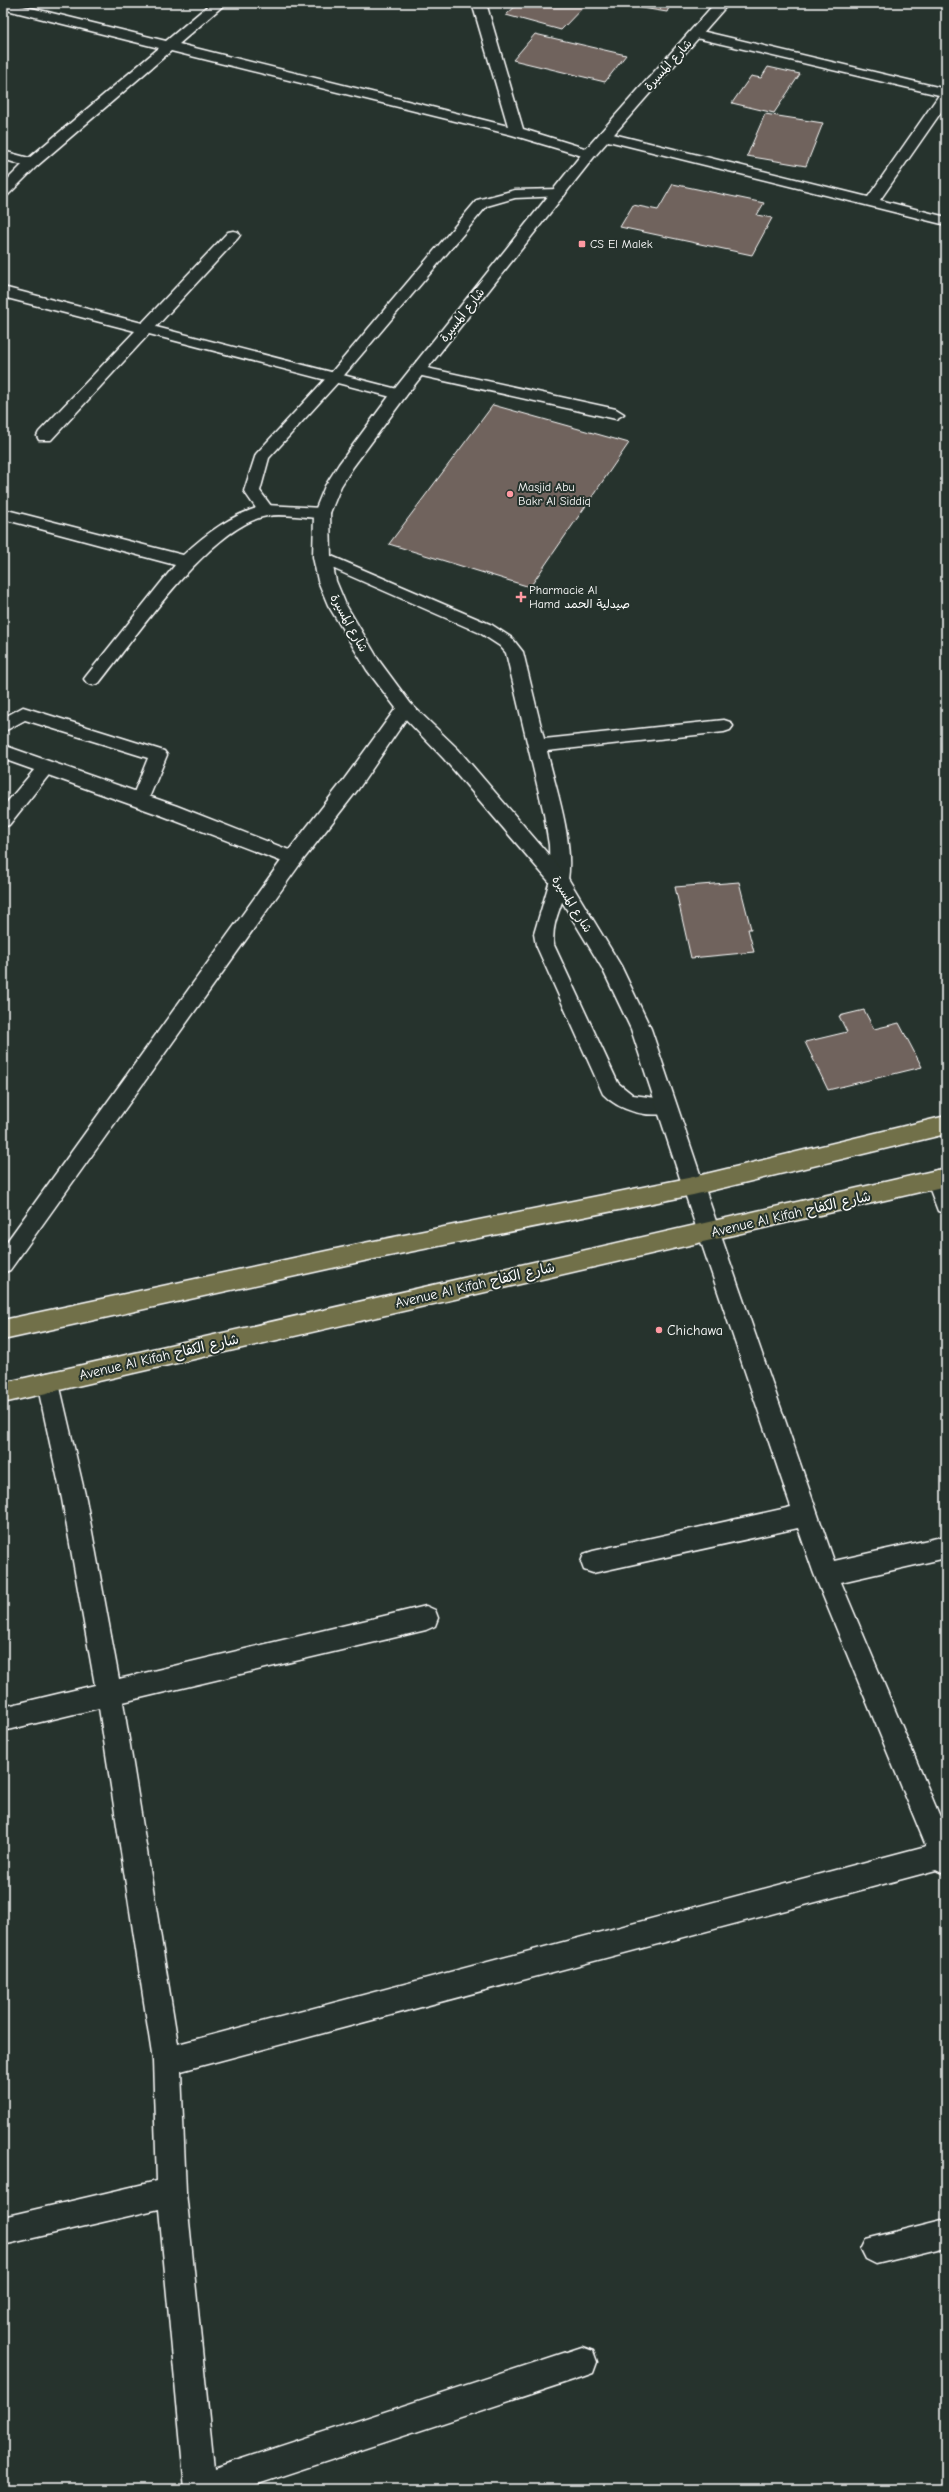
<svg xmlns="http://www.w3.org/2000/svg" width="949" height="2492" font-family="'Comic Neue','Playpen Sans Arabic',sans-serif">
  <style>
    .building { fill: #70635d; stroke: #fff }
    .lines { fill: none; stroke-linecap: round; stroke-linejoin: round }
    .service-casing { stroke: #fff; stroke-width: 3 }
    .minor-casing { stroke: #fff; stroke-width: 3 }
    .tertiary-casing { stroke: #fff; stroke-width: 3 }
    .primary-casing { stroke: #fff; stroke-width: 3 }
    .service { fill: #26332d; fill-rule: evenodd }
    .minor { fill: #26332d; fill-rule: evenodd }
    .tertiary { fill: #26332d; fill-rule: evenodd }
    .primary { fill: #71704a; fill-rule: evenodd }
    .poi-dot { fill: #ff9aa2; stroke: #26332d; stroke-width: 1.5 }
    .labels { text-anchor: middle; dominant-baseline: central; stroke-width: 4; stroke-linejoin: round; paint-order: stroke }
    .far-street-label { font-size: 12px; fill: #fff; stroke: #26332d }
    .far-poi-label { font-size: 12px; fill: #fff; stroke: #26332d; text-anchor: start }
    .street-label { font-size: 14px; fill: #fff; stroke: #26332d }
    .poi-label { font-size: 14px; fill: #fff; stroke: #26332d; text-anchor: start }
  </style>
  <rect width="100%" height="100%" fill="#26332d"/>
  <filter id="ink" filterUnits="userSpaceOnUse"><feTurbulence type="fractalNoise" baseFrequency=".025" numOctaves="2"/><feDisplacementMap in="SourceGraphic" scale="8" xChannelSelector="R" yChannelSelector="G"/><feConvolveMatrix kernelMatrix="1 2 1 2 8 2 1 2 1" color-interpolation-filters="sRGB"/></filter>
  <g filter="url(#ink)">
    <g class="building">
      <polygon points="519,3 587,3 561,30 506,15"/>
      <polygon points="611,3 671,3 667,12"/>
      <polygon points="535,34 626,55 605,82 513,60"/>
      <polygon points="768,67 800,74 774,113 732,103 751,76 761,78"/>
      <polygon points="765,114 823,123 806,166 747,156"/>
      <polygon points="673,184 764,203 757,215 772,218 752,255 620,227 633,205 658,210"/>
      <polygon points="493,405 629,443 530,587 389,544"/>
      <polygon points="739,882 751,929 748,929 754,952 691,958 675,887"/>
      <polygon points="864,1010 874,1029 899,1023 922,1067 828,1090 805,1042 847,1032 839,1016"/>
    </g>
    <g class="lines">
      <defs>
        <g id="service">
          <polygon points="559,189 566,193 564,196 515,198 487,206 340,380 269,458 260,491 274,510 272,514 260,514 244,491 256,454 330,374 477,200 515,190"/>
          <polygon points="418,366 616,409 624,414 616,419 413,374 410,371"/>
          <path d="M322,552L492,625L512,638L523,652L544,739L724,720L730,722L733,726L730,730L724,732L547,751C556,790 574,840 568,880C565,902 550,922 554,945L618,1083L633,1095L672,1100L675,1106L672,1112C649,1119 619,1111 603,1094L536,945L534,934L550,880L549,845L544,814L506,653L500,646L480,633L316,561L314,557L316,553Z"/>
          <polygon points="23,707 164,751 167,755 146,805 140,806 134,805 131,800 148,758 25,720 3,732 3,718"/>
          <polygon points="46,761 52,763 55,767 52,771 9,825 3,827 3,807 40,763"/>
          <polygon points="293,852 300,854 302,859 300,864 10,1270 3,1273 3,1247 286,854"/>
        </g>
        <g id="minor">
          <polygon points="3,3 11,3 166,41 211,3 226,3 179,44 508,126 472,3 486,3 523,129 594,151 596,154 589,158 512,135 171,51 37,166 8,195 3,196 3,184 22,165 3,159 3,151 29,158 159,48 3,9"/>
          <polygon points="697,30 946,89 946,105 880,200 946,217 946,225 600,139 598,136 600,133 605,132 868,197 939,95 692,37 690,34 692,31"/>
          <polygon points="233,231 238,232 240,235 238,238 156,327 405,391 407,394 405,397 399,399 149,334 51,440 39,440 37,436 39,432 135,331 3,297 3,287 142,323 228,232"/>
          <path d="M266,505L322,508L328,509L330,513L328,517L322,518C305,518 284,513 267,516C210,526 135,638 99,683L93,685L87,683L84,679L87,675L175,565L3,519V509L183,555C208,532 232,514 266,505Z"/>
          <polygon points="405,702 411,704 414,708 411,712 359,788 300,864 293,866 163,816 3,759 3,745 177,806 289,850 345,778 399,704"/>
          <polygon points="937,1170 946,1176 946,1214 938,1211 926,1179 929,1173"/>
          <polygon points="709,1224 717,1227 720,1233 834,1561 946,1536 946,1558 841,1582 946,1831 946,1875 936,1870 181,2071 186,2192 214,2468 582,2347 593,2351 597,2362 593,2373 582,2377 243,2489 185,2489 159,2209 3,2245 3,2217 157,2181 153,2061 99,1708 3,1731 3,1707 95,1685 62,1499 37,1383 40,1376 48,1373 56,1376 59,1383 86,1499 119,1679 426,1606 435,1610 438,1618 435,1626 426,1630 123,1702 178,2044 926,1846 814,1574 798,1528 593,1573 584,1570 581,1562 584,1554 593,1551 791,1507 698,1233 701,1227"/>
          <polygon points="946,2219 946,2247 876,2264 866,2259 861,2249 866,2239"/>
        </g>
        <polygon id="tertiary" points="715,3 729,3 594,157 405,397 353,467 341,486 330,513 331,557 336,581 346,605 380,662 411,704 458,749 566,875 621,966 651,1029 720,1233 717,1239 709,1242 701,1239 698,1233 631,1029 602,968 552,885 444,759 399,712 367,670 328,605 318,581 313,557 314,513 325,486 339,464 393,391 584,151"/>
        <g id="primary">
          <polygon points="946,1116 946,1134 693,1195 364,1261 3,1340 3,1320 364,1243 693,1177"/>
          <polygon points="946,1168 946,1186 3,1403 3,1383"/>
        </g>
      </defs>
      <use href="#service" class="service-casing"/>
      <use href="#minor" class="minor-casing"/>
      <use href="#tertiary" class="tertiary-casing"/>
      <use href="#primary" class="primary-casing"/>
      <use href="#service" class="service"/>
      <use href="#minor" class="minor"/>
      <use href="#tertiary" class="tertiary"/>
      <use href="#primary" class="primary"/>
    </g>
  </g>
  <g class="poi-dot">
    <rect x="578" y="240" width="8" height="8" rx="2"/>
    <circle cx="510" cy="494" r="4"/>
    <path d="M519 591h4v4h4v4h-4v4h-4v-4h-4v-4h4z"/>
    <circle cx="659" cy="1330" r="4"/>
  </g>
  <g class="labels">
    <g class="far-street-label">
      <text transform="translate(668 65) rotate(-48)">شارع المسيرة</text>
      <text transform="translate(462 315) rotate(-52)">شارع المسيرة</text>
      <text transform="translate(349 623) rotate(61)">شارع المسيرة</text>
      <text transform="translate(572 904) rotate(58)">شارع المسيرة</text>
    </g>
    <g class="far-poi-label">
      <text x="590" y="244">CS El Malek</text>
      <text x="518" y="487">Masjid Abu<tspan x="518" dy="14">Bakr Al Siddiq</tspan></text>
      <text x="529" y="590">Pharmacie Al<tspan x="529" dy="14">Hamd صيدلية الحمد</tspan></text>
    </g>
    <g class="street-label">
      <text transform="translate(791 1214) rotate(-13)">Avenue Al Kifah شارع الكفاح</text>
      <text transform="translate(475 1285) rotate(-13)">Avenue Al Kifah شارع الكفاح</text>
      <text transform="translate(159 1357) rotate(-13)">Avenue Al Kifah شارع الكفاح</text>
    </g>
    <g class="poi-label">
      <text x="667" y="1330">Chichawa</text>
    </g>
  </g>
  <rect width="949" height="2492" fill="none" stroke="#26332d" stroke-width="16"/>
  <rect x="8" y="8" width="933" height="2476" fill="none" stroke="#fff" stroke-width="1.5" filter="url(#ink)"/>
</svg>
